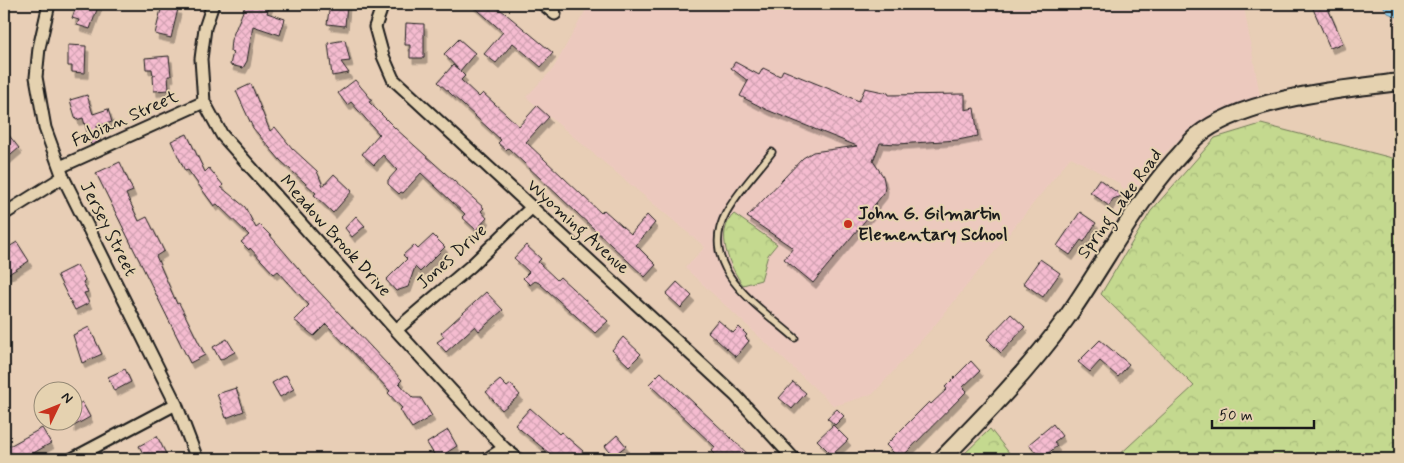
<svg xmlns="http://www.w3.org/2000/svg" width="1404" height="463" font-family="Mynerve,sans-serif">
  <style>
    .built { fill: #ecc9be }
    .forest { fill: url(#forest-crowns); stroke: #707a56 }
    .water { fill: #8ccced; stroke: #5f8699 }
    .building { fill: url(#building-cross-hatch); stroke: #1c1c1c; filter: url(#shadow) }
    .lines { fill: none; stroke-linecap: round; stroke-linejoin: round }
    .service-casing { stroke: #1c1c1c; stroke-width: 9 }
    .minor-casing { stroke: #1c1c1c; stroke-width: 15 }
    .secondary-casing { stroke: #1c1c1c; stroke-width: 20 }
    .service { stroke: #e5d2b0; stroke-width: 5.5 }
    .minor { stroke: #e5d2b0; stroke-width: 11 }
    .secondary { stroke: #e5d2b0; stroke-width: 16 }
    .poi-dot { fill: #c8321e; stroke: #e5d2b0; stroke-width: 2 }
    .labels { text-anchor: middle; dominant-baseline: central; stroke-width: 4; stroke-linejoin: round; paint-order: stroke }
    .street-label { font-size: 18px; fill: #1c1c1c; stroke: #e5d2b0 }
    .poi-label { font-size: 18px; font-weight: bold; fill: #1c1c1c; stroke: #e5d2b0; text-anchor: start }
  </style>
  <defs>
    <pattern id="forest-crowns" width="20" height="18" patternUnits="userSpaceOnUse" patternTransform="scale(1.25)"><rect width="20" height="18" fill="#c4d98f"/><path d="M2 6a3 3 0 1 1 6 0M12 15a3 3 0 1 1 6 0" fill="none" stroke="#a8ba7b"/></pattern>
    <pattern id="building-cross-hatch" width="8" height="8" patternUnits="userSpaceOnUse" patternTransform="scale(1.25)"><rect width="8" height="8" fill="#f5bcd0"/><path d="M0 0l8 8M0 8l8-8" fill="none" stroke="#d1a1b2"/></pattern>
    <filter id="shadow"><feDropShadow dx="3" dy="5.5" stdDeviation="0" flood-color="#0004"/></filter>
  </defs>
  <rect width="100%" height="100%" fill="#e8ceb6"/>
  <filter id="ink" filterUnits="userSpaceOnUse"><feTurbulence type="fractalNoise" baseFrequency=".02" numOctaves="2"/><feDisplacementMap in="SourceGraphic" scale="10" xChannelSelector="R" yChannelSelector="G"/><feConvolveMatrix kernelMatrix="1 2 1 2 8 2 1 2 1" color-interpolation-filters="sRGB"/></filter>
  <g filter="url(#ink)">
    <polygon class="built" points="589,4 1203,4 1244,7 1260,96 1221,110 1186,133 1160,158 1127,202 1126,193 1119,183 1071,157 935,325 873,394 834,406 685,268 705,247 526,97 553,69"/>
    <g class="forest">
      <polygon points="1261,124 1400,160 1400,459 1117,459 1116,458 1194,386 1101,294 1151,211 1215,138"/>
      <path d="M734,214L777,244L768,255L761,280L743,285C730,268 714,232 734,214Z"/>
      <polygon points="990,429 1014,459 959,459"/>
    </g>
    <polygon class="water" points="1382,4 1400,4 1400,18 1388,13"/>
    <g class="building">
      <polygon points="77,4 99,4 90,29 77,25 79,20 72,18"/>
      <polygon points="246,4 270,4 267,13 285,19 280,35 253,26 247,61 243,68 230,65 233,52 230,51 231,40"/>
      <polygon points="330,4 347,4 345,26 327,24"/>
      <polygon points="471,4 494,4 553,53 541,67 513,43 496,63 484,54 503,32"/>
      <polygon points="1311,4 1326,4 1343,43 1330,48"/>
      <polygon points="162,5 178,9 171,38 155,34"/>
      <polygon points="406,23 424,24 424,58 410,58 410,45 405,45"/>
      <polygon points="459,39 475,53 460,71 465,76 461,80 479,97 483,93 519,126 537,106 549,117 526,142 601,213 604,210 631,234 647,215 655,223 636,245 656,265 645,277 508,148 506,150 498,143 501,140 438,82 453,65 459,70 444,54"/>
      <polygon points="345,40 350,61 341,62 349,73 332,76 328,43"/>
      <polygon points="68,45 86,46 85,73 72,72 72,66 68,66"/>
      <polygon points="169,56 171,76 168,76 169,90 154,91 153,76 156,75 153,75 152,69 146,69 145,58"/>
      <polygon points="735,62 759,75 763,68 780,76 783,70 859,101 865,88 888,93 889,95 965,94 965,110 974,108 978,136 958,140 898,144 880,143 873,161 883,176 885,186 884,193 872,208 874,210 813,283 784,259 793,248 747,217 803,158 813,152 857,146 767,110 740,96 748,81 731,68"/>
      <polygon points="355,80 372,100 369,102 395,128 484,208 481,211 487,218 476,230 462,217 465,214 421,173 403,193 401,192 399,194 388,184 388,180 397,170 383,155 374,165 362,154 379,134 351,102 347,105 338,93"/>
      <polygon points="251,84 270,131 275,127 292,148 317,171 323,186 334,174 352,191 333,213 314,195 316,193 280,160 253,128 236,91"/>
      <polygon points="87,95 93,114 108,109 112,122 96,127 100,141 91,145 83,118 76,120 70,100"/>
      <polygon points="4,129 19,148 4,161"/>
      <polygon points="187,134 205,172 209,168 223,185 221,187 245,207 256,228 260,225 269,234 310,282 402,380 399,383 413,398 421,398 432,416 412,428 400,410 402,408 388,393 390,391 326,324 314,336 294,320 309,305 278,271 274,274 250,248 249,250 241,242 249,235 217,204 214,206 188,170 185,171 171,141"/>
      <polygon points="120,162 133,191 126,194 139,221 147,217 164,251 156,256 177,304 179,303 205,355 190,363 96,173"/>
      <polygon points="1099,179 1122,196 1113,199 1109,206 1090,192"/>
      <polygon points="1080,212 1096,223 1084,242 1081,240 1070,255 1057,246"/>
      <polygon points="356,216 365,226 352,237 345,228"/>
      <polygon points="433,235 445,247 420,272 415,267 408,287 396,291 386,280 407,259 403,255 414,245 418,249"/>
      <polygon points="17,242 29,261 4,277 4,250"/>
      <polygon points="526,245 541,259 538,262 557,280 560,277 608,321 595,333 539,283 535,281 530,285 523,278 529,272 514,258"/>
      <polygon points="1040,259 1060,273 1043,297 1023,283"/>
      <polygon points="77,265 85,280 83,282 88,292 84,293 89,303 75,310 57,275"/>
      <polygon points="677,282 692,296 681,308 666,294"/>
      <polygon points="486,292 503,310 479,331 475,326 446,352 437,342 444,337 441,333"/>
      <polygon points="1011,314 1025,327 1001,353 987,339"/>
      <polygon points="718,320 733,333 739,327 747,335 745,337 749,341 736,357 708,332"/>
      <polygon points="89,327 102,354 82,363 73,335"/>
      <polygon points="623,337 641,354 629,366 612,350"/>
      <polygon points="227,339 235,352 220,360 213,347"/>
      <polygon points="1100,340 1129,364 1118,377 1100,361 1090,372 1078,362"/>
      <polygon points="971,361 980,371 963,387 967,391 900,459 886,445 929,402 931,404 947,389 945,387"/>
      <polygon points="125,369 131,382 114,391 108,377"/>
      <polygon points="661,372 732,439 753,459 720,459 712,451 715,447 649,384"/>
      <polygon points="286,375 294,389 280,397 272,383"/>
      <polygon points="500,380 507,387 511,384 520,395 502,410 486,392"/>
      <polygon points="793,382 806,393 792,409 779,398"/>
      <polygon points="236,388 244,411 226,418 217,394"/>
      <polygon points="82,402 90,417 72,427 72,408"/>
      <polygon points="530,408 559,434 561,432 583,451 576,459 565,459 558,454 555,458 515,425"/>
      <polygon points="837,409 844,416 835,425 827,418"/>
      <polygon points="1053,424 1062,436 1054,442 1057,446 1041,459 1029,444"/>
      <polygon points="833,425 848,440 832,455 817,440"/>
      <polygon points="42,428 51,443 23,459 4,459 4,449"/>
      <polygon points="448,430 457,446 437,459 427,443"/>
      <polygon points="617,435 626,446 613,456 605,446"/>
      <polygon points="157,436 166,454 157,459 146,459 139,446"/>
    </g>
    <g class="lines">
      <defs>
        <path id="service" d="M772,152C757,172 738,191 726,213C696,268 760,307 795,338"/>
        <g id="minor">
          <polyline points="49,4 39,48 36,77 45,128 63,177 176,404 197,459"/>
          <polyline points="213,4 205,28 201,59 204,102 222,135 396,330 504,448 518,459"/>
          <polyline points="383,4 375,27 383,56 393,79 736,396 794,459"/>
          <polyline points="543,4 555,14"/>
          <polyline points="60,167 204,102"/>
          <polyline points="4,214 63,177"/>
          <polyline points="396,330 471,266 531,208"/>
          <polyline points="72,459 176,404"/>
          <polyline points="487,459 504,448"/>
        </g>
        <path id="secondary" d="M942,459C985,415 1028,371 1065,320C1102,268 1131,210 1174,161C1182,153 1189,143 1197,136C1243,98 1342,89 1400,82"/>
      </defs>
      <use href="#service" class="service-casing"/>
      <use href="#minor" class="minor-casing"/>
      <use href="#secondary" class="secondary-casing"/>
      <use href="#service" class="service"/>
      <use href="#minor" class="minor"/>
      <use href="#secondary" class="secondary"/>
    </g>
  </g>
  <circle class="poi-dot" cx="848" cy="224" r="5"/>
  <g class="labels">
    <g class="street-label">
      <text transform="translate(125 119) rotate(-24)">Fabian Street</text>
      <text transform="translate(1120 204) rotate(-54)">Spring Lake Road</text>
      <text transform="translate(578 227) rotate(42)">Wyoming Avenue</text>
      <text transform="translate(108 229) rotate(63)">Jersey Street</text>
      <text transform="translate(335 236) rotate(48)">Meadow Brook Drive</text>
      <text transform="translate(452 257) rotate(-42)">Jones Drive</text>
    </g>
    <g class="poi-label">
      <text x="858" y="214">John G. Gilmartin<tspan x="858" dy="21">Elementary School</tspan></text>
    </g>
  </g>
  <rect width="1404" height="463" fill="none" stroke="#e5d2b0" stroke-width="20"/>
  <rect x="10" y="10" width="1384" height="443" fill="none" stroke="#1c1c1c" stroke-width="2" filter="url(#ink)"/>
  <g transform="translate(58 406) rotate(47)"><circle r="24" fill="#e5d2b0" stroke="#958975"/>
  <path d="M0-4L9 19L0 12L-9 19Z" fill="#c8321e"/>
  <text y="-8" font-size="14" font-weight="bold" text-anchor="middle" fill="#1c1c1c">N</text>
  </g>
  <path d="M1212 420v8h102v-8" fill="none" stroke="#1c1c1c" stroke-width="2.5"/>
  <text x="1219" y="420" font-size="15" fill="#1c1c1c" stroke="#e5d2b0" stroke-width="4" paint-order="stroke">50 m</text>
</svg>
